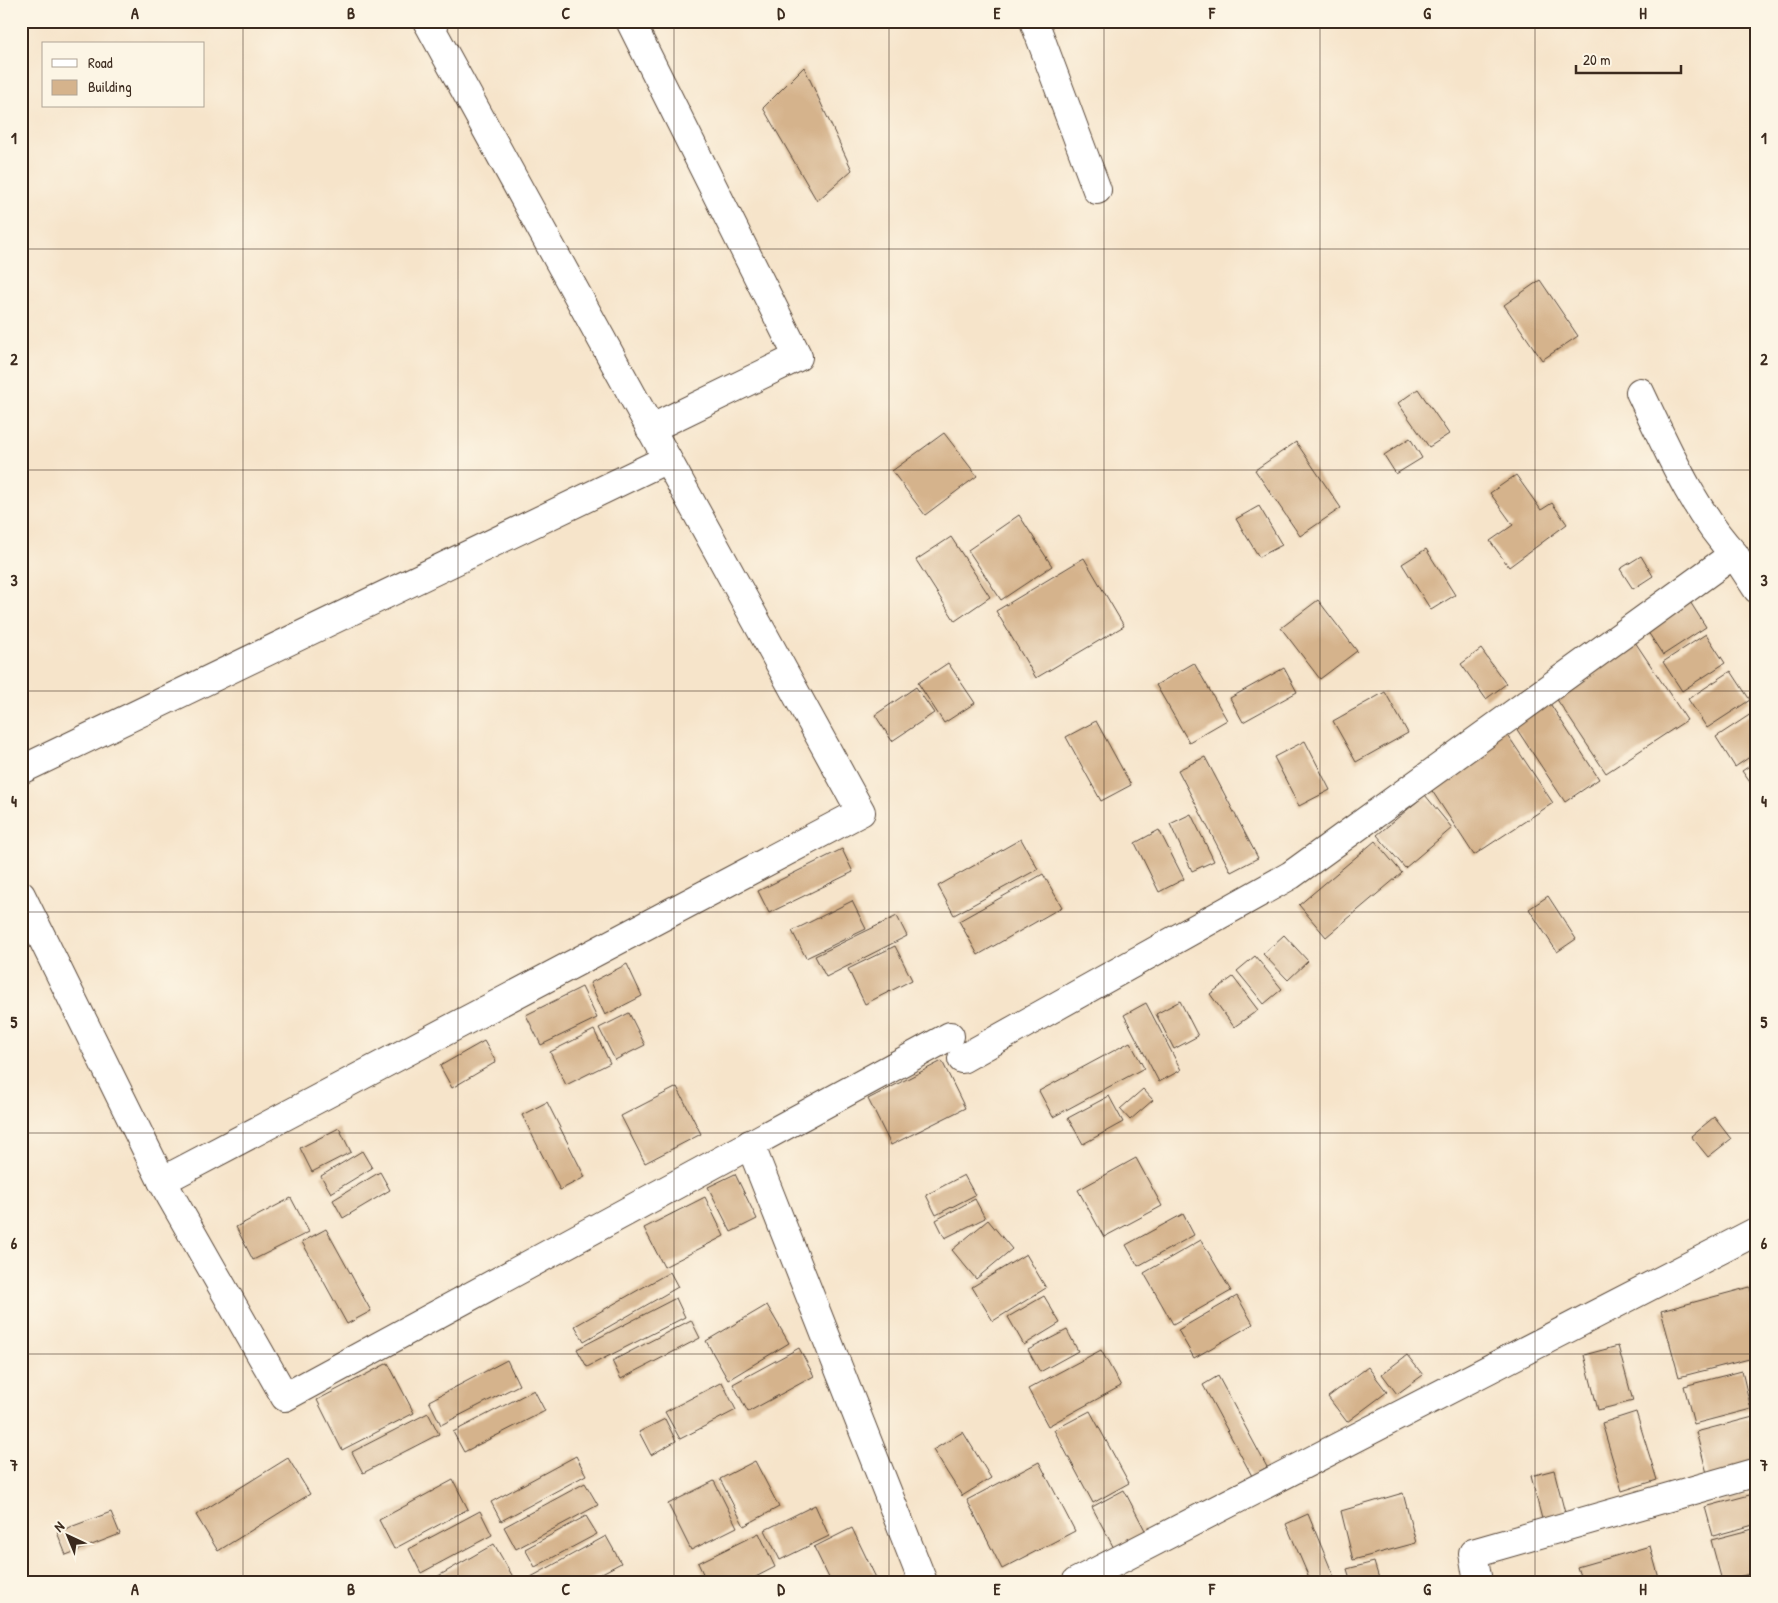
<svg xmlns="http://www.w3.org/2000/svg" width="1778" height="1603" font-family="'Patrick Hand',sans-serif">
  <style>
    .building { fill: #d5b38c }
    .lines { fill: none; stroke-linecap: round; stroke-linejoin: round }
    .minor-casing { stroke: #574638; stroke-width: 30 }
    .minor { stroke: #fff; stroke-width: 28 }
    .grid { fill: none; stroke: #3b2a1e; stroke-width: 1; stroke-opacity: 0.55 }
    .neatline { fill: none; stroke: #3b2a1e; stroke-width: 2 }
    .grid-label { font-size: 16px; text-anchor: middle; font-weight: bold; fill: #3b2a1e }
  </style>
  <rect width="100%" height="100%" fill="#fcf5e5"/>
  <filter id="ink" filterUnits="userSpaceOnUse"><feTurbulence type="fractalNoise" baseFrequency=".02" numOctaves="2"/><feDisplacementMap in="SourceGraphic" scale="10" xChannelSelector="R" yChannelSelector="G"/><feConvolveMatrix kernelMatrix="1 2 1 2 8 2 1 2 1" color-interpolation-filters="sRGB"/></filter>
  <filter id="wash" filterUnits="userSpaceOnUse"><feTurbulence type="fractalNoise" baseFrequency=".0096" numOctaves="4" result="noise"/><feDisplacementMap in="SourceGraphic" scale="20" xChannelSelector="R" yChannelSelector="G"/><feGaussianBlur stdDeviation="1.12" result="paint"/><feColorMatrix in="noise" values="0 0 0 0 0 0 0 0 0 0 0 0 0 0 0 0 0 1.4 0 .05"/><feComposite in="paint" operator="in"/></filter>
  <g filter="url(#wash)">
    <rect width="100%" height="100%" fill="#f6e4ca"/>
    <g id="blocks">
      <g class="building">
        <polygon points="804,67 852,170 817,201 763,108"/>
        <polygon points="1540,280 1578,336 1542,360 1504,305"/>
        <polygon points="1418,389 1449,434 1429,447 1398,403"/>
        <polygon points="944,433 977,476 925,515 892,471"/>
        <polygon points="1410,438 1422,458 1396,474 1384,455"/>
        <polygon points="1296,442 1341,508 1300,536 1255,470"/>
        <polygon points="1516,475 1541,510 1552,503 1567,524 1509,567 1490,541 1513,525 1490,493"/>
        <polygon points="1259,506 1282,545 1259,557 1236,519"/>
        <polygon points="1019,515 1052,566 1001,600 968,550"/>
        <polygon points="951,537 990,597 955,621 916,560"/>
        <polygon points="1426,549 1455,595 1431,610 1402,564"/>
        <polygon points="1641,556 1653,576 1633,589 1620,569"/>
        <polygon points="1084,558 1124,626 1036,678 996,611"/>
        <polygon points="1687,597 1706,627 1663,655 1644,626"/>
        <polygon points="1318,600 1357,651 1320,679 1281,628"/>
        <polygon points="1706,634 1725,663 1682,691 1663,662"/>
        <polygon points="1635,642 1687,720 1606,773 1554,695"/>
        <polygon points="1481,649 1506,684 1486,699 1461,664"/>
        <polygon points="948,663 975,703 944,723 918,683"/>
        <polygon points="1194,663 1227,720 1189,742 1156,685"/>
        <polygon points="1284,668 1297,692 1243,722 1230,698"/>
        <polygon points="1731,671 1750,700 1707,728 1688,699"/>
        <polygon points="916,687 934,713 892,741 875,715"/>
        <polygon points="1385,692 1408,733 1356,762 1333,721"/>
        <polygon points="1549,702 1599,779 1565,802 1514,725"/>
        <polygon points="1757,710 1757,752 1735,767 1716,737"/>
        <polygon points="1096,721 1131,785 1101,801 1066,737"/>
        <polygon points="1503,728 1553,803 1474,855 1425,780"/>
        <polygon points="1305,741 1330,790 1299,806 1274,757"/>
        <polygon points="1205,757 1258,858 1231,872 1178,770"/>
        <polygon points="1757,761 1757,792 1742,771"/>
        <polygon points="1425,795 1452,828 1405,868 1377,835"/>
        <polygon points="1191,814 1214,861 1192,871 1170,824"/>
        <polygon points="1159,830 1184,879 1159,892 1135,843"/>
        <polygon points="1021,839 1038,869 954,915 938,886"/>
        <polygon points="1375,841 1402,873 1326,937 1299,905"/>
        <polygon points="842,849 853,872 769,913 758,891"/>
        <polygon points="1043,874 1062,907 978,955 959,921"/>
        <polygon points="1548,896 1576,939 1557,952 1529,909"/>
        <polygon points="852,901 866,929 806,958 792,931"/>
        <polygon points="897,916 907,936 826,977 815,956"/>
        <polygon points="1284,935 1308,961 1288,980 1263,954"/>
        <polygon points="895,946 912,980 865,1004 848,969"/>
        <polygon points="1255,956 1282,989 1264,1004 1237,971"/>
        <polygon points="627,964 642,996 605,1015 590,983"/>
        <polygon points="1233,977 1258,1010 1234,1027 1210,994"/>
        <polygon points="582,987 597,1018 541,1045 526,1015"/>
        <polygon points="1180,1001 1198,1036 1174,1049 1156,1014"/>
        <polygon points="1146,1003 1181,1070 1159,1082 1124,1015"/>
        <polygon points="629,1013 645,1045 615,1060 599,1028"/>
        <polygon points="594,1030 610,1063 566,1085 550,1052"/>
        <polygon points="484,1041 496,1062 452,1088 440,1066"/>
        <polygon points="1130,1042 1144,1068 1053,1117 1039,1091"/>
        <polygon points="942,1061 965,1108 891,1145 868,1099"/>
        <polygon points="677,1087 701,1134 645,1163 621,1116"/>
        <polygon points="1143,1089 1153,1100 1130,1120 1120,1109"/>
        <polygon points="1109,1096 1123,1122 1083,1144 1068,1118"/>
        <polygon points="547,1102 585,1177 560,1190 522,1115"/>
        <polygon points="1714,1117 1731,1139 1708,1157 1691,1136"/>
        <polygon points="339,1128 351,1152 312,1172 300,1148"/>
        <polygon points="362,1151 372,1168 331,1193 321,1176"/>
        <polygon points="1136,1158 1162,1206 1104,1237 1078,1190"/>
        <polygon points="380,1172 390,1190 343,1218 333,1200"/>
        <polygon points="735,1174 757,1219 731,1232 708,1187"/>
        <polygon points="964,1175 975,1195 936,1215 926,1195"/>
        <polygon points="705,1197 724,1236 664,1267 644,1228"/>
        <polygon points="291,1198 309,1232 253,1260 236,1227"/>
        <polygon points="975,1199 985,1218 945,1238 936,1220"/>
        <polygon points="1183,1214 1194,1235 1138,1266 1126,1245"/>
        <polygon points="988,1220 1012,1249 976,1279 952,1250"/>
        <polygon points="326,1229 371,1311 347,1324 302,1242"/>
        <polygon points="1201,1240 1231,1291 1173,1324 1144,1273"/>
        <polygon points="1026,1254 1046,1288 993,1321 972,1287"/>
        <polygon points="670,1272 678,1287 584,1341 575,1326"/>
        <polygon points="1750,1287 1757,1312 1757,1357 1679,1377 1661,1311"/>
        <polygon points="1044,1296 1060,1323 1024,1345 1008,1317"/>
        <polygon points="1237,1296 1253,1324 1194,1358 1178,1330"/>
        <polygon points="676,1298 685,1317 587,1367 577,1349"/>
        <polygon points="767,1305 789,1343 728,1380 706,1341"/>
        <polygon points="691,1320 700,1338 621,1379 612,1361"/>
        <polygon points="1067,1330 1078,1351 1040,1372 1028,1350"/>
        <polygon points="1618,1346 1633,1401 1598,1410 1584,1355"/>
        <polygon points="799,1348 814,1376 748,1412 733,1384"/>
        <polygon points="1101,1350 1121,1386 1048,1426 1028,1389"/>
        <polygon points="1407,1355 1423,1375 1397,1394 1382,1374"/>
        <polygon points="507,1360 519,1385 441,1425 429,1401"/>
        <polygon points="388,1363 414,1413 342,1450 317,1400"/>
        <polygon points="1368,1367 1387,1392 1347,1422 1328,1397"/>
        <polygon points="1742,1371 1751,1409 1694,1424 1684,1386"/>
        <polygon points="1218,1376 1267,1467 1252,1476 1203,1385"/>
        <polygon points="722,1382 736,1410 680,1439 665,1412"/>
        <polygon points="534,1390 545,1411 464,1452 453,1432"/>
        <polygon points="1090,1411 1129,1483 1093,1503 1054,1430"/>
        <polygon points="1636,1412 1657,1480 1622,1491 1602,1423"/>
        <polygon points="428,1413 439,1434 363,1473 352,1452"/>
        <polygon points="1757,1416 1757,1464 1708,1477 1696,1432"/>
        <polygon points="665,1419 676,1441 651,1455 639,1432"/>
        <polygon points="963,1432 991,1478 962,1496 933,1450"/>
        <polygon points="576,1456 586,1475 501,1521 491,1502"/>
        <polygon points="288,1458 310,1494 218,1551 196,1515"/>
        <polygon points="755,1461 779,1507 744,1526 720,1479"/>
        <polygon points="1039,1462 1075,1531 1002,1569 967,1500"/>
        <polygon points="1554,1470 1565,1513 1542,1519 1531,1476"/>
        <polygon points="453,1480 468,1509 394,1549 379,1520"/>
        <polygon points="714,1481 737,1527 691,1550 668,1504"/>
        <polygon points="585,1483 598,1505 516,1549 504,1527"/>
        <polygon points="1124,1490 1147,1534 1116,1552 1092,1507"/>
        <polygon points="1403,1493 1416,1543 1353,1560 1341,1511"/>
        <polygon points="1757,1493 1757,1524 1713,1536 1705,1507"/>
        <polygon points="815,1505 829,1536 780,1560 765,1530"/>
        <polygon points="480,1511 492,1535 421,1573 409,1549"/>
        <polygon points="111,1512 120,1534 66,1555 57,1532"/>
        <polygon points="1308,1514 1336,1582 1311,1582 1286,1524"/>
        <polygon points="586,1516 597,1534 535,1567 525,1549"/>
        <polygon points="852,1528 878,1582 831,1582 814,1547"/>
        <polygon points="1757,1528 1757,1572 1722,1581 1711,1540"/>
        <polygon points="759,1533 775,1567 746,1582 707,1582 698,1563"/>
        <polygon points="606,1536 621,1563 585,1582 534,1582 531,1577"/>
        <polygon points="494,1544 516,1582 428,1582"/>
        <polygon points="1650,1546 1660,1582 1582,1582 1577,1567"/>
        <polygon points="1374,1562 1380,1582 1351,1582 1347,1569"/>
      </g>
    </g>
  </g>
  <g filter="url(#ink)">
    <use href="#blocks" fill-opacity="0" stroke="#574638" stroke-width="1"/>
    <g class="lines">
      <defs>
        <g id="minor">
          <polyline points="630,21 798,357 650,429"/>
          <polyline points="1034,21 1097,190"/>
          <path d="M1640,392C1665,444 1694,512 1734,554"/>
          <polyline points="21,770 667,459"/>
          <polyline points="21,895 162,1181 285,1397 950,1036"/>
          <polyline points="962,1059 1291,875 1734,554 1757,589"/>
          <polyline points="750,1144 923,1582"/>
          <polyline points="162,1181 861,812 427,21"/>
          <polyline points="1076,1582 1757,1231"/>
          <polyline points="1478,1582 1473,1553 1757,1472"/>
        </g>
      </defs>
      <use href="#minor" class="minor-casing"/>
      <use href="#minor" class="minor"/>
    </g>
  </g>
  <path class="grid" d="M243,21V1582M458,21V1582M674,21V1582M889,21V1582M1104,21V1582M1320,21V1582M1535,21V1582M21,249H1757M21,470H1757M21,691H1757M21,912H1757M21,1133H1757M21,1354H1757"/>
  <rect width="1778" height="1603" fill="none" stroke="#fcf5e5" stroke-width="55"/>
  <rect x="42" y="42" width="162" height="65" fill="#fcf5e5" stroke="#afa495"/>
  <rect x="52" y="59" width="25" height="8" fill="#ffffff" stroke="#afa495"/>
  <text x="88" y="68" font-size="15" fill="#3b2a1e">Road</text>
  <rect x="52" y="80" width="25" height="15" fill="#d5b38c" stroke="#afa495"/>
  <text x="88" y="92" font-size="15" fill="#3b2a1e">Building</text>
  <g transform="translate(68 1536) rotate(316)" stroke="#fcf5e5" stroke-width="4" paint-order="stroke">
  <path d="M0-4L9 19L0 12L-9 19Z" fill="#3b2a1e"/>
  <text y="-8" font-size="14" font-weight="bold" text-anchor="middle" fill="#3b2a1e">N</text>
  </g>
  <path d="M1576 65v8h105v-8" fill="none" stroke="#3b2a1e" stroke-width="2.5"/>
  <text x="1583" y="65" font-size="15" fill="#3b2a1e" stroke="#fcf5e5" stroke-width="4" paint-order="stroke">20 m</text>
  <rect x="28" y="28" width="1722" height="1548" class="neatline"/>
  <g class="grid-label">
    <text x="135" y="19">A</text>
    <text x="351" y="19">B</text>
    <text x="566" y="19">C</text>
    <text x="781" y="19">D</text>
    <text x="997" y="19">E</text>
    <text x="1212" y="19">F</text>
    <text x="1427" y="19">G</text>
    <text x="1643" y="19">H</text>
    <text x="14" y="144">1</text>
    <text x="1764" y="144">1</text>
    <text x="14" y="365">2</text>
    <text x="1764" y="365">2</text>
    <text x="14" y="586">3</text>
    <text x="1764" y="586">3</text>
    <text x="14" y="807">4</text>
    <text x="1764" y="807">4</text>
    <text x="14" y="1028">5</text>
    <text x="1764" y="1028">5</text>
    <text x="14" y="1249">6</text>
    <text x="1764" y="1249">6</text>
    <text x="14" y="1471">7</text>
    <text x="1764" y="1471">7</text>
    <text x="135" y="1595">A</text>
    <text x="351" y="1595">B</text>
    <text x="566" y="1595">C</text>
    <text x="781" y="1595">D</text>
    <text x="997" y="1595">E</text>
    <text x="1212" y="1595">F</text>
    <text x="1427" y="1595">G</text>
    <text x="1643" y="1595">H</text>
  </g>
</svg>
